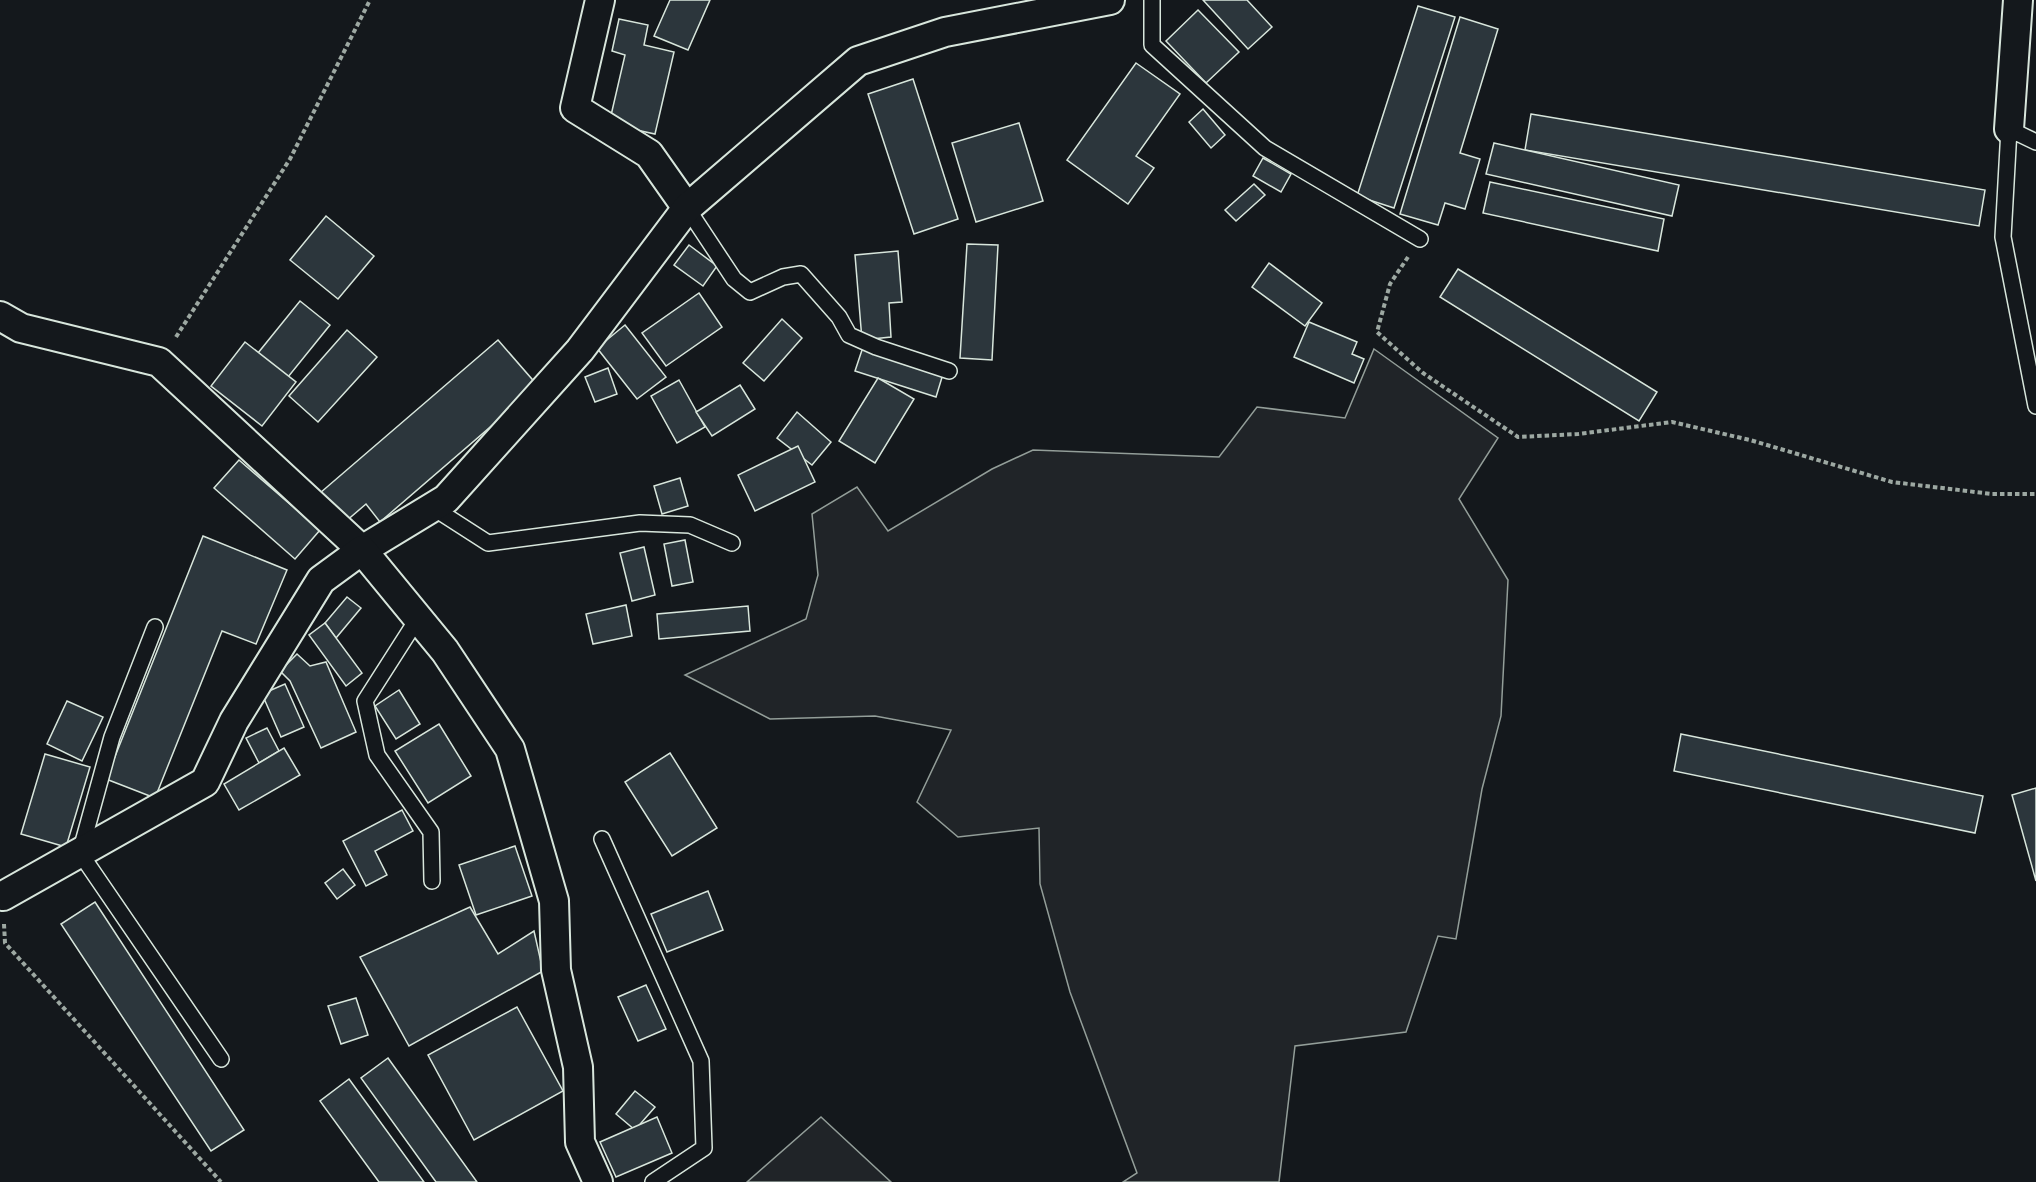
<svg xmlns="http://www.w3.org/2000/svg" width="2036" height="1182" font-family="'Varela Round',sans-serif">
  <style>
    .green { fill: #202428; stroke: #939e99; stroke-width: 1.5 }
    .building { fill: #2c363c; stroke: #d8e6dc; stroke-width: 1.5 }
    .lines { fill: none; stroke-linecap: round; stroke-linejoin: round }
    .lane-casing { stroke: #d8e6dc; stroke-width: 18 }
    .street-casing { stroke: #d8e6dc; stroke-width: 32 }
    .path { stroke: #9da8a2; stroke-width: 4; stroke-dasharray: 4.5 3; stroke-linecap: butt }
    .lane { stroke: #14181c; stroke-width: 15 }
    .street { stroke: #14181c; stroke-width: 28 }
  </style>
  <rect width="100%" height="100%" fill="#14181c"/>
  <g class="green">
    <polygon points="1374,349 1498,438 1459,499 1508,580 1501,716 1482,789 1456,939 1438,936 1406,1032 1295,1046 1279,1182 1123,1182 1137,1173 1070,992 1040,884 1039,828 958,837 917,802 951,730 875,716 770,719 685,675 806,619 818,575 812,514 857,487 888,531 992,469 1033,450 1219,457 1257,407 1345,418"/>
    <polygon points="821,1117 891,1182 747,1182"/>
  </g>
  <g class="building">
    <polygon points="670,0 710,0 688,50 654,36"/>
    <polygon points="1203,0 1247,0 1272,27 1248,49"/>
    <polygon points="1418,6 1455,17 1394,208 1357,196"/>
    <polygon points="1198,10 1239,52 1206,83 1166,41"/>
    <polygon points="1460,17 1498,29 1460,153 1480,159 1465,209 1445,203 1438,225 1400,214"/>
    <polygon points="619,19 648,25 644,45 674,52 655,134 609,124 625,55 612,51"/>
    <polygon points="1136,63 1180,94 1136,156 1154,168 1128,204 1067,160"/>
    <polygon points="913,79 958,219 914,234 868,94"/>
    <polygon points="1203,109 1225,135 1211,148 1189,122"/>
    <polygon points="1531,114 1985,190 1979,226 1525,150"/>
    <polygon points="1019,123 1043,201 976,222 952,143"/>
    <polygon points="1494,143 1679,185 1672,216 1486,174"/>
    <polygon points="1263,158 1291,174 1281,192 1253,176"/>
    <polygon points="1490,182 1664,219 1658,251 1483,213"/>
    <polygon points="1254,184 1265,195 1236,221 1225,210"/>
    <polygon points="326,216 374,256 338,299 290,260"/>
    <polygon points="967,244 998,245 992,360 960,358"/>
    <polygon points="689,245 717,266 703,286 674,265"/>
    <polygon points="898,251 902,302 889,303 891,337 862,340 855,255"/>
    <polygon points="1269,263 1322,303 1305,326 1252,287"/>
    <polygon points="1458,269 1657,392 1639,421 1440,297"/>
    <polygon points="699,293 722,327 666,366 642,333"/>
    <polygon points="300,301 330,325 288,377 258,353"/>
    <polygon points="782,319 802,338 764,381 743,363"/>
    <polygon points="1309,322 1357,342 1352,354 1364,359 1354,383 1294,357"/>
    <polygon points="625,325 666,377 637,399 597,348"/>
    <polygon points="347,330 377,357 318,422 289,396"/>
    <polygon points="498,340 538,386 380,522 366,504 345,522 320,493"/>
    <polygon points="245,342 296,382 262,426 211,386"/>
    <polygon points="863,347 943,374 936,397 855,371"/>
    <polygon points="608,368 617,394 595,402 585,377"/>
    <polygon points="878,378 914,399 875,463 839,441"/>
    <polygon points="679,380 705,427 677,443 651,396"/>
    <polygon points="740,385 755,409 712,436 696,412"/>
    <polygon points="797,412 831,442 812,465 777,438"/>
    <polygon points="798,446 815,482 755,511 738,475"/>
    <polygon points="239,460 320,530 295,559 214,488"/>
    <polygon points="680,478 688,506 662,514 654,486"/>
    <polygon points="203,536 287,570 256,644 222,631 155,798 106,779"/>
    <polygon points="685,540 693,582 672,586 664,544"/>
    <polygon points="644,547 655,595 632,601 620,553"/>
    <polygon points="347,597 361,608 336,638 325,623"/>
    <polygon points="626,605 632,636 593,644 586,614"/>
    <polygon points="748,606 750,631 659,639 657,614"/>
    <polygon points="325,623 362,673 346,686 309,635"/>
    <polygon points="297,654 310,666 326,662 356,732 321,748 290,681 280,671"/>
    <polygon points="285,684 304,727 281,737 262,694"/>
    <polygon points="399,690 420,724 396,739 375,706"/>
    <polygon points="67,701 103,717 82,761 47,744"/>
    <polygon points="439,724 471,776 428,803 395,751"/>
    <polygon points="267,728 279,751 259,763 246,738"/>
    <polygon points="1681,734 1983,796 1975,833 1674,771"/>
    <polygon points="284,748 300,775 239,810 224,784"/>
    <polygon points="670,753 717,828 672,856 625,782"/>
    <polygon points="45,754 90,767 66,847 21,834"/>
    <polygon points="2036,788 2036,881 2012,795"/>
    <polygon points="402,810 413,831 375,851 387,875 366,886 343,841"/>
    <polygon points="515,846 532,896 476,915 459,865"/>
    <polygon points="343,869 355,885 337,899 325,883"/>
    <polygon points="708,891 723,930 667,952 651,914"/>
    <polygon points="95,902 244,1130 211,1151 61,924"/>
    <polygon points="470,907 498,954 534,931 543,971 409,1046 360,957"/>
    <polygon points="646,985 666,1029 638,1041 618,997"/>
    <polygon points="356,998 368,1035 341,1044 328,1006"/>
    <polygon points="517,1007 563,1091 474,1140 428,1055"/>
    <polygon points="388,1058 477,1182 436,1182 361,1078"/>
    <polygon points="349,1079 424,1182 379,1182 320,1101"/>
    <polygon points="635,1091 655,1107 635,1130 616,1114"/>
    <polygon points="657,1117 672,1153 616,1177 600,1142"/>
  </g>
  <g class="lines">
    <defs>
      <g id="lane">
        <polyline points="1152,0 1152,45 1265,148 1420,239"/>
        <polyline points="2036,142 2009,129 2003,237 2036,406"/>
        <polyline points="687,208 734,279 750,292 783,277 801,274 839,317 849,335 876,347 949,371"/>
        <polyline points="432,507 488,543 640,523 690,525 732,543"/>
        <polyline points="418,618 365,701 377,755 431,832 432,881"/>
        <polyline points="155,627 112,737 80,853 221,1059"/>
        <polyline points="602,839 701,1061 704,1148 653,1182"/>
      </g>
      <g id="street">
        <polyline points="600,0 575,108 649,154 687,208"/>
        <polyline points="2009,129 2018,0"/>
        <polyline points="0,316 21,328 159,362 362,550 446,499 580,350 687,208 858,61 945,32 1110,0"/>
        <polyline points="3,896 205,782 234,721 321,580 362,550 445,651 510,749 554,901 556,970 578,1067 580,1142 598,1182"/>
      </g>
    </defs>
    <use href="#lane" class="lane-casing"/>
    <use href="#street" class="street-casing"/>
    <g class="path">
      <polyline points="1408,257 1390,284 1377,332 1423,373 1518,437 1578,434 1672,422 1750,440 1892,482 1992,494 2036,494"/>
      <polyline points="176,337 290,159 370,0"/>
      <polyline points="4,924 5,943 221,1182"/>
    </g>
    <use href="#lane" class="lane"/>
    <use href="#street" class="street"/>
  </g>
</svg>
